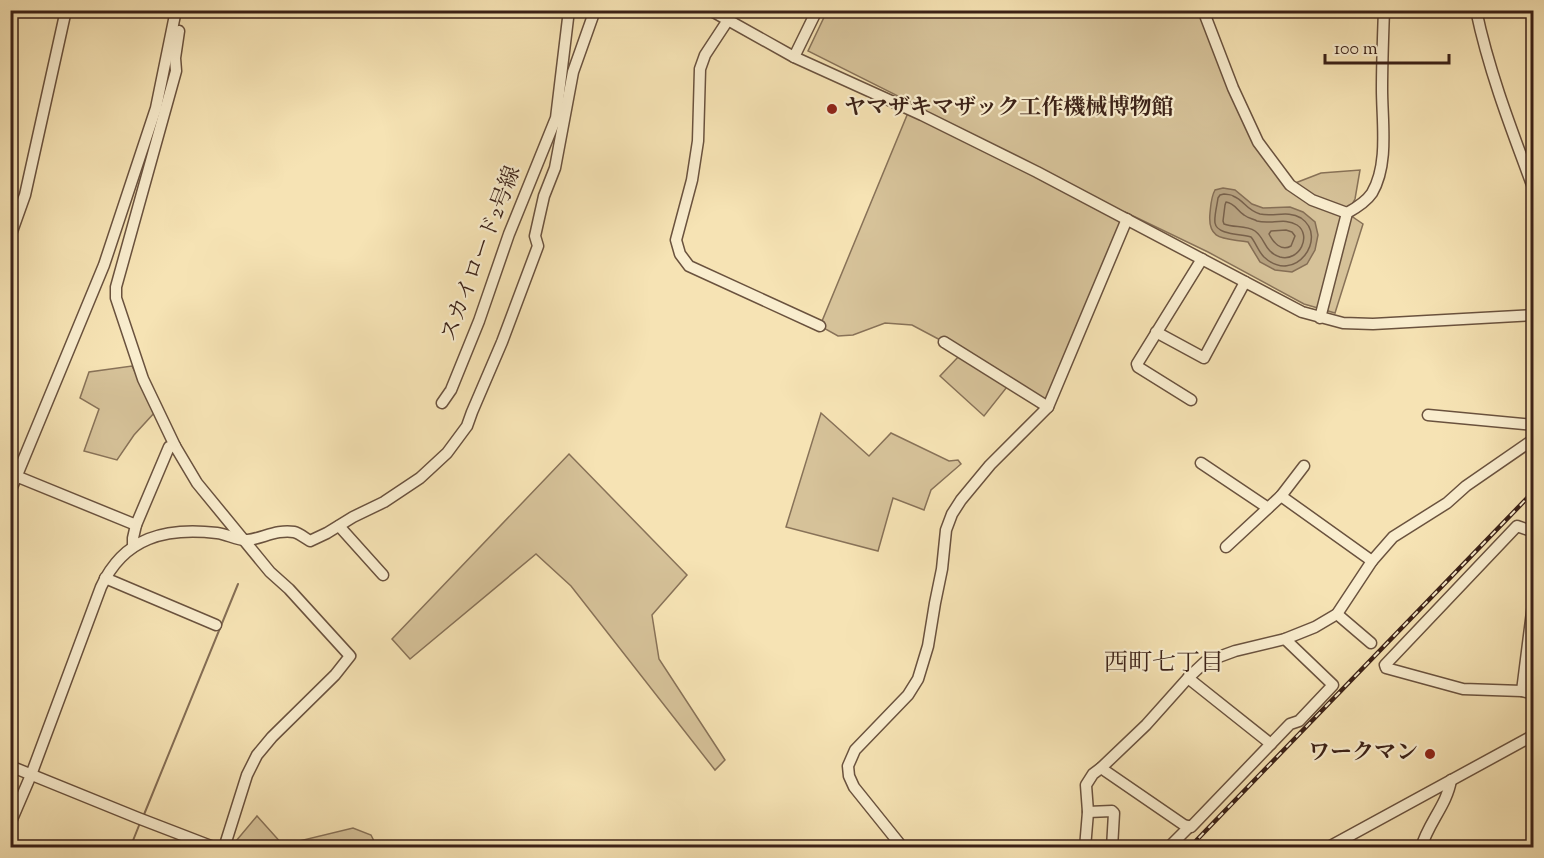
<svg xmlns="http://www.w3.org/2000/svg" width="1544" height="858" font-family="'Sorts Mill Goudy','Noto Serif JP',serif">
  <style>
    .green { fill: #d6c299; stroke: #887258; stroke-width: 1.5 }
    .water { fill: #b6a17f; stroke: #856e55; stroke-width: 1.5 }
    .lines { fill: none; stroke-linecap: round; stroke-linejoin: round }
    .shore { stroke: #78614b; stroke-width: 1.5 }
    .stream { stroke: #856e55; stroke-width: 2 }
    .minor-casing { stroke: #6a523e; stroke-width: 13 }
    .minor { stroke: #f9edce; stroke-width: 10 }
    .rail-casing { stroke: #3b2117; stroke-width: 4.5 }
    .rail { stroke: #f9edce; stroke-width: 2; stroke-dasharray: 7; stroke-linecap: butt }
    .poi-dot { fill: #8f2418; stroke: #f9edce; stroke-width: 2 }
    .labels { text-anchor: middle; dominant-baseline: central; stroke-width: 4.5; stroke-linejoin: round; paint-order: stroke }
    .poi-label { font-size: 22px; font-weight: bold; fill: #3b2117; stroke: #f9edce; text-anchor: start }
    .street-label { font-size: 22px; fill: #3b2117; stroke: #f9edce }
    .neighbourhood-label { font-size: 24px; fill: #3b2117; stroke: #f9edce }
  </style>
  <rect width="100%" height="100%" fill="#f6e3b4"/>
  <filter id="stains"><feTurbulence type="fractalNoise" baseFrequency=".00333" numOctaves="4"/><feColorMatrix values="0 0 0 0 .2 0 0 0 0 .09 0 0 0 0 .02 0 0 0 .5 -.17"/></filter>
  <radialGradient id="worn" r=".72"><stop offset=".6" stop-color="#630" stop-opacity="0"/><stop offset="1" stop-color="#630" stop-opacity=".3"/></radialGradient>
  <g class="green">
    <polygon points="827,11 1203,11 1258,142 1290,185 1321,173 1360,170 1355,199 1347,213 1363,224 1335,313 1304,304 1208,252 1125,212 1048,407 944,342 912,325 885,323 853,335 838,336 820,326 912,103 808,51"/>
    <polygon points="961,354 1007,387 984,416 940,376"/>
    <polygon points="132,366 155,412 134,435 117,460 84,451 99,409 80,398 89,372"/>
    <polygon points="821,413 869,456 891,433 949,461 958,460 961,464 931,490 924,510 893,498 878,551 786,527"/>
    <polygon points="569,454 687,575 652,615 659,659 725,760 715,770 571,586 536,554 410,659 392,639"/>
    <polygon points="257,816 283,845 353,828 371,835 377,847 231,847"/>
  </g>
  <path class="water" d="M1223,188L1235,190L1252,204L1263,208L1290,207L1303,212L1315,222L1318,235L1315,250L1307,264L1292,272L1275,270L1260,262L1248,242C1226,238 1207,242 1210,213C1211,204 1211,197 1215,190Z"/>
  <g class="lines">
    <g class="shore">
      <path d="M1224,194C1225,194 1233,195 1233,196C1244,200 1246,210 1260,214C1274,217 1288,210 1301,218C1329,237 1295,286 1264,257C1258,251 1256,243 1251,237C1241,234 1217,235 1215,223C1214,216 1217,206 1218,198L1220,195Z"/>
      <path d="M1226,202C1235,203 1237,211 1244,215C1248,218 1253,219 1257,221C1270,225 1285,217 1297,225C1312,235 1300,262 1280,257C1264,252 1266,239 1255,231C1246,225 1234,228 1224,224L1223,221L1225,205Z"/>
      <path d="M1286,230L1292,232L1295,236L1291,246C1281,252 1273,242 1269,234L1271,231Z"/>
    </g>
    <g class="stream">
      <polyline points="143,817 238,584"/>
      <polyline points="130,848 140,823"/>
    </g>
    <defs>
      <g id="minor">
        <polyline points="710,10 794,57 922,115 1037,172 1302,312 1343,323 1373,324 1534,315"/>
        <polyline points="1203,10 1233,88 1258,142 1290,185 1312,200 1347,213"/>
        <path d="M1476,10C1489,72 1512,131 1534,190"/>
        <polyline points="728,20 705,55 700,69 698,141 692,180 676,240 680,254 689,266 820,326"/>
        <polyline points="794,57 817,10"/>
        <polyline points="10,237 25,195 66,10"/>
        <path d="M1320,318L1347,213C1356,208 1366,202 1372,193C1389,164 1382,122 1382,89C1382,63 1383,37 1384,10"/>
        <polyline points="1156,332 1204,358 1245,282"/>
        <polyline points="944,342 1048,407"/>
        <polyline points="1191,400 1138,367 1137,364 1202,259"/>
        <polyline points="442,403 451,390 479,321 509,234 556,118 569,10"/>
        <polyline points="1428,415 1534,425"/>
        <polyline points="175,446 143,379 116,298 116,287 176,71 175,58 179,31"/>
        <polyline points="1201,463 1268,508"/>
        <polyline points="11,474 136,525"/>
        <polyline points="10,492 104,265 156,108 176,10"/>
        <polyline points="1281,496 1372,561"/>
        <polyline points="339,526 383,575"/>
        <polyline points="1534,532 1517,526 1385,665 1386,668 1463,689 1522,691 1534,694"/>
        <polyline points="133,547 133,538 136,525 169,447 175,446 197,483 270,572 289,589 350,656 335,675 272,737 257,755 247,775 224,848"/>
        <polyline points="1226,547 1281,496 1304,466"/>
        <polyline points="105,578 216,625"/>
        <polyline points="1337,614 1371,643"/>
        <polyline points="1188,678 1271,744"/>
        <polyline points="1522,691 1534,596"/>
        <polyline points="10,766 138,818 216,848"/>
        <polyline points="1101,768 1184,825 1191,827 1290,724 1299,721 1333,685 1285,639"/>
        <polyline points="1088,812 1112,811 1114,813 1112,848"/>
        <path d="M10,824L31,775L101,587C124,537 166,527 217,533C227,534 238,541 248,540C263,538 278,529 294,532C299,533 305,538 310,541L327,533L353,517L384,502L420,478L447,453L467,426L472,412L502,342L538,246L535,236L544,196L555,168L573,72L595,10"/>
        <polyline points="903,848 854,787 849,776 848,766 855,750 908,695 918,679 928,646 935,603 942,569 946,530 952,514 961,500 990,465 1048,407 1127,219"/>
        <polyline points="1085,848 1088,812 1086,785 1093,774 1101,768 1146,725 1188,678 1205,662 1235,651 1285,639 1315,627 1337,614 1372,561 1393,537 1447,503 1466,486 1534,439"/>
        <polyline points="1168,848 1190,826"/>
        <polyline points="1327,848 1534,735"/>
        <path d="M1421,848C1428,823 1447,805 1451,780"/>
      </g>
    </defs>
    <use href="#minor" class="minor-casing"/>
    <use href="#minor" class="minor"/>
    <defs>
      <polyline id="rail" points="1189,848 1534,491"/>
    </defs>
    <use href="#rail" class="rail-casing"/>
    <use href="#rail" class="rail"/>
  </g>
  <g class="poi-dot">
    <circle cx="832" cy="109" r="6"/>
    <circle cx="1430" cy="754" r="6"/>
  </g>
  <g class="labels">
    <g class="poi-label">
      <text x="844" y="109">ヤマザキマザック工作機械博物館</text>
      <text x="1418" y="754" text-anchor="end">ワークマン</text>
    </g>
    <g class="street-label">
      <text transform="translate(482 254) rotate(-69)">スカイロード2号線</text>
    </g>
    <g class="neighbourhood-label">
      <text x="1164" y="664">西町七丁目</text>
    </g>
  </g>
  <rect width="1544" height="858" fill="none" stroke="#f6e3b4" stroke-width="36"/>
  <rect x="12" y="12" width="1520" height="834" fill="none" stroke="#3b2117" stroke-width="3"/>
  <rect x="18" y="18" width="1508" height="822" fill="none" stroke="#3b2117" stroke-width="1.5"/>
  <path d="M1325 54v9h124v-9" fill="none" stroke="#3b2117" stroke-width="3"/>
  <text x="1334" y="54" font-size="18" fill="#3b2117" stroke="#f9edce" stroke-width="4.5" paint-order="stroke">100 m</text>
  <rect width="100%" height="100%" filter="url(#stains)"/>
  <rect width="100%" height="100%" fill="url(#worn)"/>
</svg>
